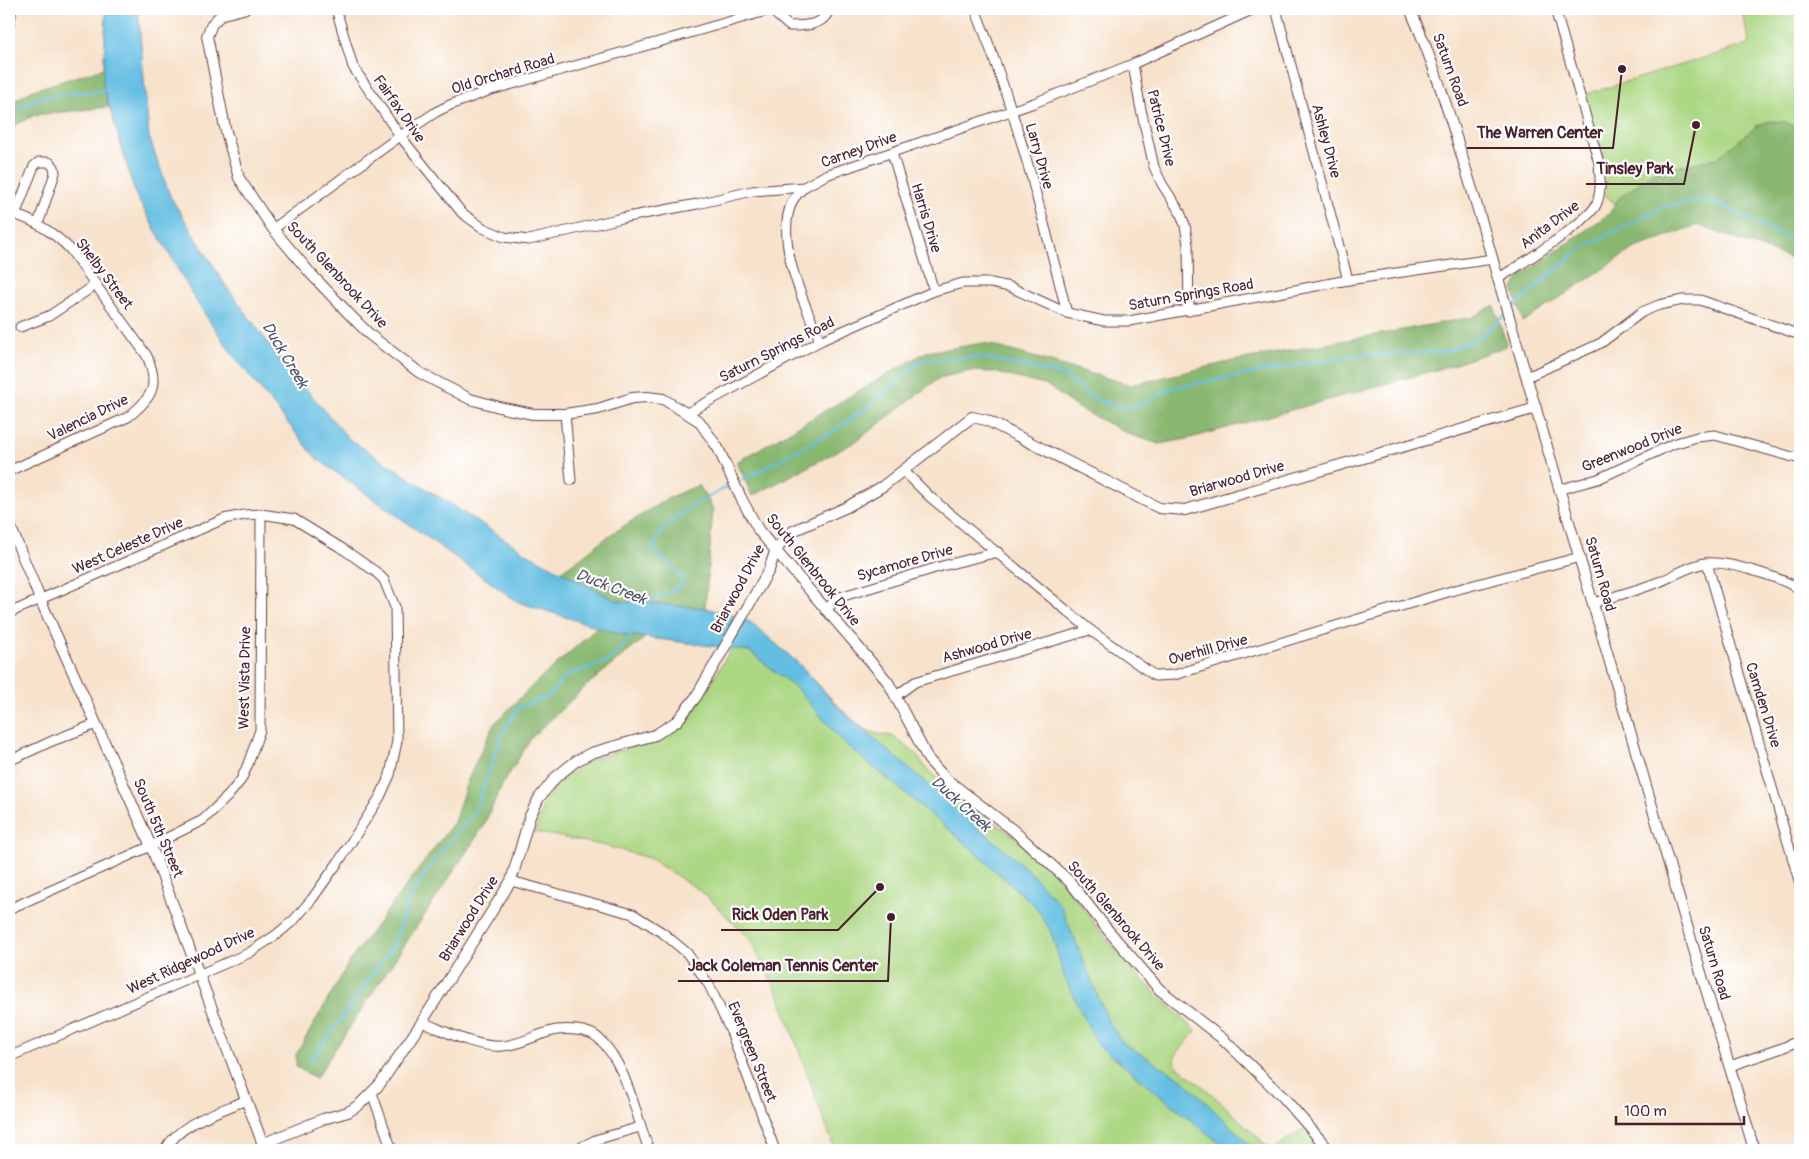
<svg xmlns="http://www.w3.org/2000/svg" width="1809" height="1159" font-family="Pangolin,sans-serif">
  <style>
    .green { fill: #acd783; stroke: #7b7b57 }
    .forest { fill: #89b871; stroke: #6a6c4e }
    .water { fill: #64bee2; stroke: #576e86 }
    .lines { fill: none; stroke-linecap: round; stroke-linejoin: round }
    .stream { stroke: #64bee2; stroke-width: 2.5 }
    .minor-casing { stroke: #643c43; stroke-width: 11 }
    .tertiary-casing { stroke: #643c43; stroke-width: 12 }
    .minor { stroke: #fff; stroke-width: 9 }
    .tertiary { stroke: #fff; stroke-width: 10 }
    .labels { text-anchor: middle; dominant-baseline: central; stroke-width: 4.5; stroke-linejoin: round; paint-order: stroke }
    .street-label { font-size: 15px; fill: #4a1f2b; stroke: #fff }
    .water-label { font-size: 16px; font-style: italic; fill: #53576b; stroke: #fff }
    .leader { fill: none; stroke: #4a1f2b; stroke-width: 2 }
    .callout-dot { fill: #4a1f2b; stroke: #fff; stroke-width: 2 }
    .callout-label { font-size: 16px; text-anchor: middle; font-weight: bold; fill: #4a1f2b; stroke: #fff; stroke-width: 4.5; stroke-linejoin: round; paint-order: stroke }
  </style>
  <rect width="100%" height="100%" fill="#fff"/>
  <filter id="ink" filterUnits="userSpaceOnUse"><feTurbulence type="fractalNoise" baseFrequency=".02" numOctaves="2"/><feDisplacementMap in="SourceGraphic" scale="10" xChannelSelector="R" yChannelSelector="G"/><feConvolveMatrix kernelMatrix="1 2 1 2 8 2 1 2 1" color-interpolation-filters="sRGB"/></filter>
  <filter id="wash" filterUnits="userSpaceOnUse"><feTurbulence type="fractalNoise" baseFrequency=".0096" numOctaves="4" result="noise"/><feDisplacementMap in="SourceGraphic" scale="20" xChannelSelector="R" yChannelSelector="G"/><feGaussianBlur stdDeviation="1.12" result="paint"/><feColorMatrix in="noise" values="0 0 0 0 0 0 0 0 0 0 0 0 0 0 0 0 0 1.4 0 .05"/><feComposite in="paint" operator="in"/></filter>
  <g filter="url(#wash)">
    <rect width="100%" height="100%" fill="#f7e2cb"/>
    <g class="green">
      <polygon points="1741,9 1800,9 1800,221 1625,213 1606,196 1605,169 1583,95 1750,44"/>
      <polygon points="748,621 799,664 842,710 864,729 877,734 892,736 914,752 926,768 951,790 1015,837 1062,881 1106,938 1137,975 1196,1031 1175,1056 1176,1065 1213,1095 1269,1148 1274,1149 1304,1128 1320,1150 835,1150 778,993 749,938 702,892 649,858 606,846 535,832 544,802 562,779 590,760 667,735 689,720"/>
    </g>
    <g class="forest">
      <polygon points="104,68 103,86 109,107 34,115 9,129 9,104 33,90"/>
      <polygon points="1770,121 1785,122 1800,129 1800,262 1697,225 1633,249 1523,322 1513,289 1519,277 1609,214 1619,198 1654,172 1717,158 1757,126"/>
      <polygon points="1494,305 1507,346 1450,366 1187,439 1159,444 1131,435 1076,407 1048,386 994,372 970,371 939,378 855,442 752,496 737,462 926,352 984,343 1131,385 1233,361 1473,317"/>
      <polygon points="699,485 713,509 705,608 617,601 561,572 613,533 668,498"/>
      <polygon points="598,627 619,634 646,637 586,686 532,737 502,785 483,827 316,1078 296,1067 296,1055 351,959 454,822 468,779 494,724 534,684"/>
    </g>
    <polygon class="water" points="106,9 138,9 149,137 170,196 224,283 276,354 349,439 528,554 617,601 705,608 735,616 752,623 799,664 842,711 1027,869 1061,906 1109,1023 1123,1043 1182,1079 1255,1150 1228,1150 1097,1044 1064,976 1051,932 1036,907 959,838 843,742 797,689 749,651 619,634 518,602 316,458 232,354 196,301 136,196 103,86"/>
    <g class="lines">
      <g class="stream">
        <polyline points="9,112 41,97 106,90"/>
        <polyline points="1510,310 1580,249 1665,206 1709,200 1787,237 1800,242"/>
        <polyline points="738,482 834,431 885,394 922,360 979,357 1064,375 1092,398 1121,408 1143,404 1171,388 1353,355 1445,352 1482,336 1506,314"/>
        <polyline points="646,605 680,586 683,579 652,548 665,527 692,506 733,484"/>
        <polyline points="310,1062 393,946 408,901 433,862 475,811 504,729 520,707 549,696 565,676 608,661 629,640 632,633"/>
      </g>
    </g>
  </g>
  <g filter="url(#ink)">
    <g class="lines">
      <defs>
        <g id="minor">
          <polyline points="336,9 353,67 400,136 462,213 483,228 504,237 529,240 622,218 697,204 752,191 804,187 826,175 1034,103 1133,64 1254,9"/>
          <path d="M975,9C1015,107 1041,210 1067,313"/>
          <polyline points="1276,9 1348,280"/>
          <path d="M771,10L789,26C803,26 825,26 829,9"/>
          <polyline points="221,15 245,9"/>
          <polyline points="9,25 12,9"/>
          <polyline points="1133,64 1140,105 1154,167 1162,184 1180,212 1185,225 1188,245 1189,311"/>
          <polyline points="892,153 934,291"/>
          <path d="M804,187C800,192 794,197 792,202C774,242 805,304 820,341"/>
          <path d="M9,213C33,219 52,231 70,249L147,356C160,386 152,398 128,417L9,471"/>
          <polyline points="15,215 34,166 39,162 49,162 54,167 55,173 38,224"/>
          <polyline points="273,229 400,136 436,112 450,105 488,91 773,9"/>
          <path d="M1499,278C1517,267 1589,221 1596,205C1602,192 1600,177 1599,163L1555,9"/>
          <polyline points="20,327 49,316 97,284"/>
          <polyline points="1527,377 1601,343 1642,312 1659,305 1683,300 1700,300 1800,335"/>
          <polyline points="687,413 820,341 934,291 963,283 991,283 1010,287 1067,313 1104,321 1129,321 1348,280 1493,259"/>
          <polyline points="565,414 571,480"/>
          <polyline points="904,471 930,497 1090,630 1155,676 1174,675 1451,591 1580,557"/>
          <polyline points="1561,489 1598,479 1673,444 1697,437 1715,435 1800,459"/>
          <polyline points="1707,563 1800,884"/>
          <path d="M1593,603C1615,596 1638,590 1659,582C1674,576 1688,566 1705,563C1727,560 1781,578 1800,589"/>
          <polyline points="825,610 840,597 942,566 998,552"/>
          <polyline points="9,613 224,519 244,515 261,514 294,519 343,549 376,572 384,580 395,607 397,741 390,775 380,797 339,861 312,899 294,920 276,935 249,953 9,1057"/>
          <polyline points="896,696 915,682 1090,630"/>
          <polyline points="9,761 52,741 96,724"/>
          <polyline points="511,881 633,914 663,933 687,953 709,985 731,1032 775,1150"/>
          <polyline points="9,909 151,846 203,820 228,796 241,780 248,764 260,730 261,514"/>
          <path d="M422,1022C445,1031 477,1048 502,1046C521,1045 538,1033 557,1030C569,1029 586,1029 597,1037C626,1061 636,1116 649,1150"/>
          <polyline points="1730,1066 1782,1048 1800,1040"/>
          <polyline points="372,1093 392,1150"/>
          <path d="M165,1150C180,1122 219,1112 246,1100"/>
          <polyline points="576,1150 595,1140 640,1127"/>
        </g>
        <g id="tertiary">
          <polyline points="227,9 212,24 207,36 225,128 239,178 273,229 311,274 351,316 370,335 420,373 470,399 503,408 533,414 565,414 598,409 632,398 647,397 663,399 699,421 718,448 741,498 759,531 888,682 928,759 946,779 1013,830 1070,882 1107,929 1159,989 1224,1040 1284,1098 1329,1150"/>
          <path d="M1410,9C1434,62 1450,117 1467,173C1491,251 1512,330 1536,409C1587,581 1636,754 1687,926C1709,1001 1733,1075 1754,1150"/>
          <polyline points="9,523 40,599 151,846 265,1150"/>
          <polyline points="262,1144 323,1119 348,1112 359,1105 380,1084 422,1022 511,881 530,816 539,798 556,777 576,761 591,753 655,735 677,721 696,697 769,570 775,552 785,538 793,531 847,507 883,486 972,417 986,420 1159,508 1185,510 1536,408"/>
        </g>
      </defs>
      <use href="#minor" class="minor-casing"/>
      <use href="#tertiary" class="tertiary-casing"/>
      <use href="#minor" class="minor"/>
      <use href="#tertiary" class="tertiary"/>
    </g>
  </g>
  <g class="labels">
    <g class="street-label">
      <text transform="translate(1450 70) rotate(70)">Saturn Road</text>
      <text transform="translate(503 74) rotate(-17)">Old Orchard Road</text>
      <text transform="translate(399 109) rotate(55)">Fairfax Drive</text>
      <text transform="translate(1161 128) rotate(76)">Patrice Drive</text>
      <text transform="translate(1326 141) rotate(75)">Ashley Drive</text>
      <text transform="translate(859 150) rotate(-20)">Carney Drive</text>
      <text transform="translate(1039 156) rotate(74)">Larry Drive</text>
      <text transform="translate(926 218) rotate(73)">Harris Drive</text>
      <text transform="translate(1550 225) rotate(-37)">Anita Drive</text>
      <text transform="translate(104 274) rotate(53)">Shelby Street</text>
      <text transform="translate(337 275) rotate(47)">South Glenbrook Drive</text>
      <text transform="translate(1191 295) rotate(-10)">Saturn Springs Road</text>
      <text transform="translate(777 350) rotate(-27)">Saturn Springs Road</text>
      <text transform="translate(88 418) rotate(-26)">Valencia Drive</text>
      <text transform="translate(1632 448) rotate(-22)">Greenwood Drive</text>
      <text transform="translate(1237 479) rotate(-16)">Briarwood Drive</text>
      <text transform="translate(128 546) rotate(-24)">West Celeste Drive</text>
      <text transform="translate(905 563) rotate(-16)">Sycamore Drive</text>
      <text transform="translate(813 570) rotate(51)">South Glenbrook Drive</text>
      <text transform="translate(1600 574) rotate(74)">Saturn Road</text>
      <text transform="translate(738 589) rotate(-62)">Briarwood Drive</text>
      <text transform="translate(987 646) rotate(-16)">Ashwood Drive</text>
      <text transform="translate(1208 650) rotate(-15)">Overhill Drive</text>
      <text transform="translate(245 678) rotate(-89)">West Vista Drive</text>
      <text transform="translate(1763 705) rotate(73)">Camden Drive</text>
      <text transform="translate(158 828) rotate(67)">South 5th Street</text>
      <text transform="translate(1116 916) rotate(49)">South Glenbrook Drive</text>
      <text transform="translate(469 919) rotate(-58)">Briarwood Drive</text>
      <text transform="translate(191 961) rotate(-25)">West Ridgewood Drive</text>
      <text transform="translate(1714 963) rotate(73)">Saturn Road</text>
      <text transform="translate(752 1052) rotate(68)">Evergreen Street</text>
    </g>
    <g class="water-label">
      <text transform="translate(285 355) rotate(59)">Duck Creek</text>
      <text transform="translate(611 587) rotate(21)">Duck Creek</text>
      <text transform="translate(961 804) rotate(42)">Duck Creek</text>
    </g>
  </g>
  <path class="leader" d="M1622 69L1613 148H1467M1696 125L1684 184H1586M880 887L838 930H721M891 917L888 981H678"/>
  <g class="callout-dot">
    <circle cx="1622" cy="69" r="5"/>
    <circle cx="1696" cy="125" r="5"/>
    <circle cx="880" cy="887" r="5"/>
    <circle cx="891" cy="917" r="5"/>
  </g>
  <g class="callout-label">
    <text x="1540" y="138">The Warren Center</text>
    <text x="1635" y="174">Tinsley Park</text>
    <text x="780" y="920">Rick Oden Park</text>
    <text x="783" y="971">Jack Coleman Tennis Center</text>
  </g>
  <rect width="1809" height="1159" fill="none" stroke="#fff" stroke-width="30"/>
  <path d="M1616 1116v8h128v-8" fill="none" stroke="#4a1f2b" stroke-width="2.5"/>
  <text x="1624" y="1116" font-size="15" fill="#4a1f2b" stroke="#ffffff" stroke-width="4" paint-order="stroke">100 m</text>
</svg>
